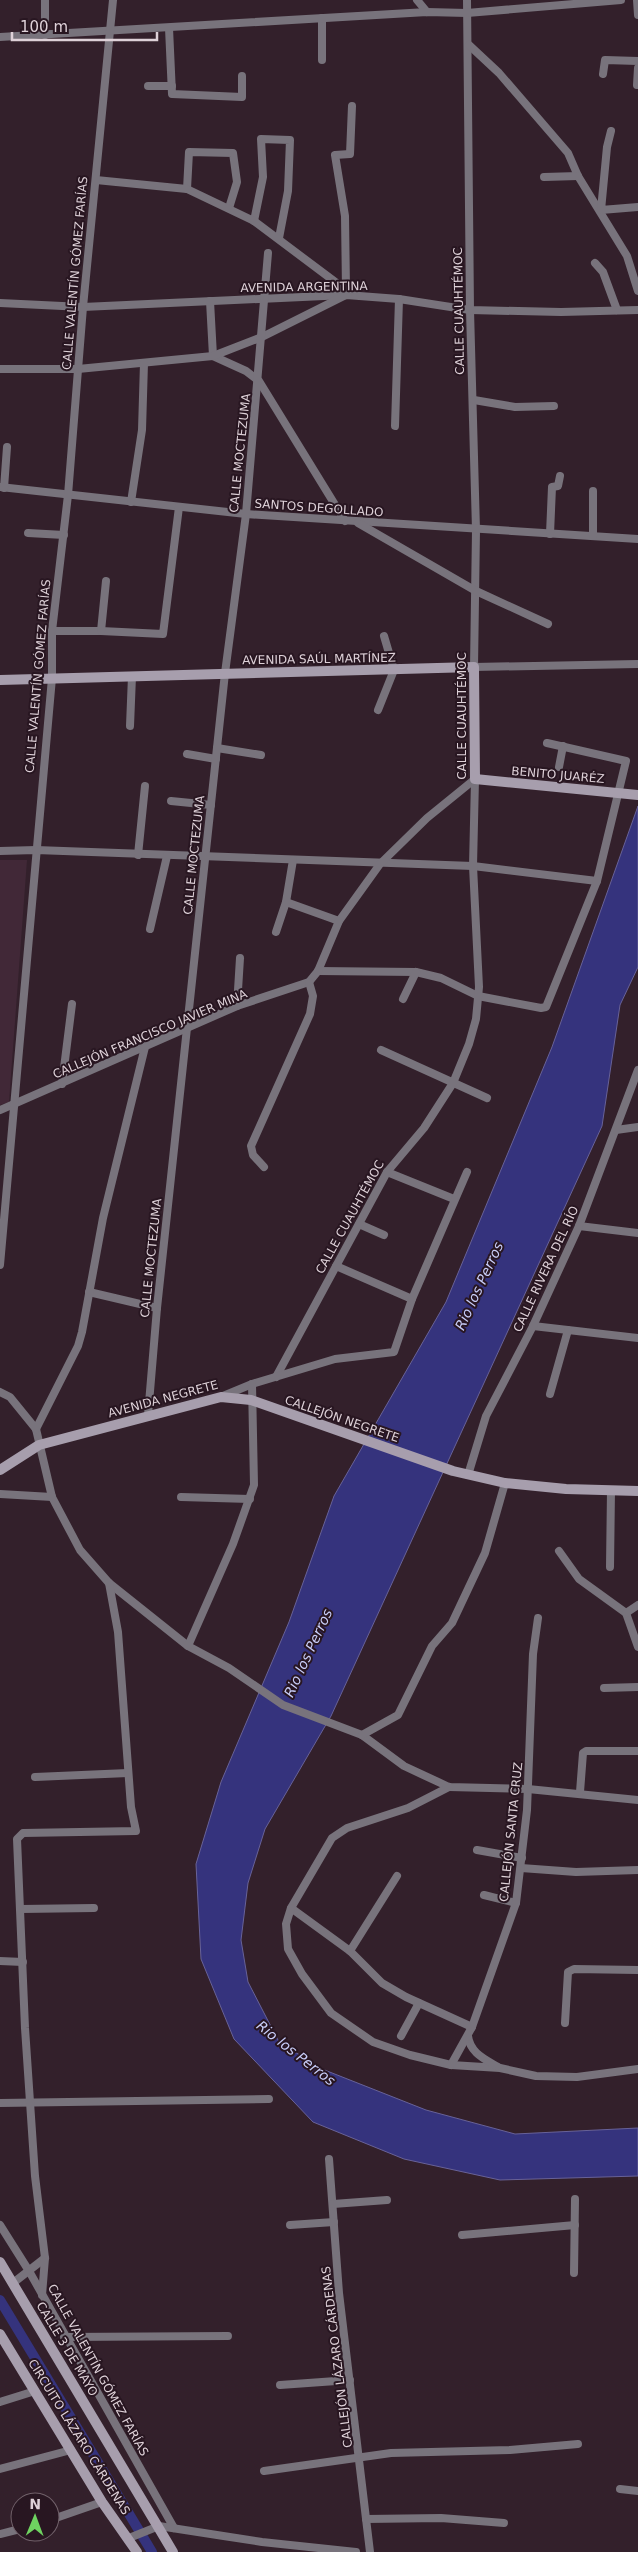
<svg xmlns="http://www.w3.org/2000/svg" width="638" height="2552" font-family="'DejaVu Sans',sans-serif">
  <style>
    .built { fill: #412837 }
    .water { fill: #35337d; stroke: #686298 }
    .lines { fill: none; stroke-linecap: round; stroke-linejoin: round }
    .canal { stroke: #35337d; stroke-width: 10 }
    .street { stroke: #78737c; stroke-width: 8 }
    .secondary { stroke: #a79ead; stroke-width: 10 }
    .labels { text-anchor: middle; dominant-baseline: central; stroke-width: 4; stroke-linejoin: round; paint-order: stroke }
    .street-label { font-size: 12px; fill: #ded1d8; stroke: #281621 }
    .water-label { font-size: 14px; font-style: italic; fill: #c8cdf8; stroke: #281621 }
  </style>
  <rect width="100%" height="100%" fill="#33202b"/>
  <polygon class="built" points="0,860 27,860 9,1102 0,1105"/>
  <polygon class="water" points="638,806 638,967 620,1005 602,1126 331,1716 265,1829 248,1883 241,1940 248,1982 279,2042 322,2069 426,2110 515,2134 638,2128 638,2176 500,2180 404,2159 313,2122 234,2039 201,1959 196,1864 221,1782 289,1622 334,1496 446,1302 552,1047"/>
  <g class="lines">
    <polyline class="canal" points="0,2300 152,2552"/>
    <g class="street">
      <polyline points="45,0 45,35"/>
      <polyline points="417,0 427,12"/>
      <polyline points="467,0 470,310 476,530 474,667 638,664"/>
      <polyline points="637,0 638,15"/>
      <polyline points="322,18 322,60"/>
      <polyline points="169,28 172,94 242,97 242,76"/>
      <polyline points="0,37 427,12 467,13 621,0"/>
      <polyline points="469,45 499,73 568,153 578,176 627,256 638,291"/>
      <polyline points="603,74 605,60 638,61"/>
      <polyline points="637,85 638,68"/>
      <polyline points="148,86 172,86"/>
      <polyline points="611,131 607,147 601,210 638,207"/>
      <polyline points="544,177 578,176"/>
      <polyline points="187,189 189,152 233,153 237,182 229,208"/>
      <polyline points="254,221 263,177 261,139 290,140 288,191 279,238"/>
      <polyline points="595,263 603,272 617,310"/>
      <polyline points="346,290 345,216 335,155 350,154 352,106"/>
      <polyline points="210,301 213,356 246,371 259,381 345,521"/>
      <polyline points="0,303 83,307 346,295 399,299 470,310 561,312 638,310"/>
      <polyline points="0,369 78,369 213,356 262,337 346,295 346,290 254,221 187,189 96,180"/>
      <polyline points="474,400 515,407 554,406"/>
      <polyline points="395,426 399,299"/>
      <polyline points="0,487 246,514 638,539"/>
      <polyline points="4,488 7,447"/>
      <polyline points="593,491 593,536"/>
      <polyline points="131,502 142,430 144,363"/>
      <polyline points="358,523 476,591 548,624"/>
      <polyline points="28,533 64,535"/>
      <polyline points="550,534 552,487 558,486 560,476"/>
      <polyline points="52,631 101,631 163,634 179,507"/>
      <polyline points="101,631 106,581"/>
      <polyline points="378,710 394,670 384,636"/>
      <polyline points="130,726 132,676"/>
      <polyline points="217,748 261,755"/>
      <polyline points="187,754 216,759"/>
      <polyline points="559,767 563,746"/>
      <polyline points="171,801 211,805"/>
      <polyline points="0,851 36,850 473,866 597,881"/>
      <polyline points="138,855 145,786"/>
      <polyline points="286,902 339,921"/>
      <polyline points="150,929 167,856"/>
      <polyline points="276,932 286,902 293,860"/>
      <polyline points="318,971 416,972 441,978 478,996 541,1008 546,1007 597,881 626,761 547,743"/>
      <polyline points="403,999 416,972"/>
      <polyline points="237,1006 240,958"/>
      <polyline points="381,1050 487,1098"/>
      <polyline points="62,1084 72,1004"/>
      <polyline points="0,1110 237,1006 309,982 318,971 339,921 380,864 427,818 475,779"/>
      <polyline points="616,1130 638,1127"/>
      <polyline points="264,1167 253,1155 251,1146 310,1014 313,996 309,982"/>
      <polyline points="387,1172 454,1199"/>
      <polyline points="359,1224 384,1235"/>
      <polyline points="579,1226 638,1233"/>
      <polyline points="0,1265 52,678 52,631 68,495 83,307 113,0"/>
      <polyline points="336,1266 412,1299"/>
      <polyline points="89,1292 157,1308"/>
      <polyline points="533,1326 638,1338"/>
      <polyline points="276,1377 387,1172 424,1128 453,1083 469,1044 476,1019 479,987 473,866 475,779"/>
      <polyline points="0,1392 10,1397 36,1429 52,1497 80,1550 109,1583 188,1646 229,1668 283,1705 362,1735 404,1766 449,1787 528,1789 638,1800"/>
      <polyline points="550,1394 568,1330"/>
      <polyline points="223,1396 252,1384 335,1359 394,1352 412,1299 467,1172"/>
      <polyline points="148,1415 157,1308 225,673 246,514 268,253"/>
      <polyline points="36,1429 78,1346 82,1332 103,1218 145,1047"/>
      <polyline points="468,1475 486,1416 533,1326 579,1226 638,1070"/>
      <polyline points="0,1494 52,1497"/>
      <polyline points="181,1497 250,1499"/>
      <polyline points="559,1551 579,1579 626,1613 638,1647"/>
      <polyline points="610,1567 611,1490"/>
      <polyline points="626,1613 638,1605"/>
      <polyline points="188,1646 233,1544 254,1485 252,1384"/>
      <polyline points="604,1688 638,1687"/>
      <polyline points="362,1735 398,1715 432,1646 452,1623 485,1553 505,1483"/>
      <polyline points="35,1777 128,1773"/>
      <polyline points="449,1787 408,1808 347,1828 332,1838 291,1908 350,1951 382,1983 406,1997 472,2027"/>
      <polyline points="580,1792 583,1753 586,1751 638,1751"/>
      <polyline points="477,1850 522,1858"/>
      <polyline points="521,1868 576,1872 638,1870"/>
      <polyline points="484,1895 516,1903"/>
      <polyline points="291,1908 286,1924 288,1949 302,1974 331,2013 373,2042 410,2055 451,2065 500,2068 536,2076 577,2077 638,2069"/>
      <polyline points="21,1909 94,1908"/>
      <polyline points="350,1951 397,1876"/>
      <polyline points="0,1961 23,1962"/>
      <polyline points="565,2023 568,1972 574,1969 638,1970"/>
      <polyline points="401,2036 419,2003"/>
      <path d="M468,2036C470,2053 485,2059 498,2067"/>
      <polyline points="451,2065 472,2027 516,1903 527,1810 533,1654 538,1618"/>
      <polyline points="0,2103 269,2099"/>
      <polyline points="329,2159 339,2293 370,2552"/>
      <polyline points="333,2204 387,2200"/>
      <polyline points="0,2225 29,2271 174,2528"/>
      <polyline points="290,2225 334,2222"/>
      <polyline points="462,2235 575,2225"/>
      <polyline points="574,2273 575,2199"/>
      <polyline points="13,2283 45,2258"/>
      <polyline points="42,2295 45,2258 35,2176 25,2028 17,1839 23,1833 136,1831 131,1807 118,1632 109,1583"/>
      <polyline points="64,2337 228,2336"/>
      <polyline points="280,2385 350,2380"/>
      <polyline points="0,2402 35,2391"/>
      <polyline points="0,2469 71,2450"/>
      <polyline points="264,2471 391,2453 510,2450 578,2444"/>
      <polyline points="620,2489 638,2491"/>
      <polyline points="366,2519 441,2518 504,2523"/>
      <polyline points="50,2520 102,2502"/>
      <polyline points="0,2534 20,2529"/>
      <polyline points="129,2538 159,2526 262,2542 356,2552"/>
    </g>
    <g class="secondary">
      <polyline points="0,680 474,667 475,779 638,795"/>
      <polyline points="0,1470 39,1445 221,1397 251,1400 453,1471 505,1483 566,1489 638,1491"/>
      <polyline points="0,2262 173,2552"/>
      <polyline points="0,2334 102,2502 137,2552"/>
    </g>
  </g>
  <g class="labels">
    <g class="street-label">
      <text transform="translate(75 273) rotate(-85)">CALLE VALENTÍN GÓMEZ FARÍAS</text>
      <text transform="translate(304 287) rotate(-1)">AVENIDA ARGENTINA</text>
      <text transform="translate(459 311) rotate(-91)">CALLE CUAUHTÉMOC</text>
      <text transform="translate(240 453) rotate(-84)">CALLE MOCTEZUMA</text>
      <text transform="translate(319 508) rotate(4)">SANTOS DEGOLLADO</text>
      <text transform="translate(319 659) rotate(-1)">AVENIDA SAÚL MARTÍNEZ</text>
      <text transform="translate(38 676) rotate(-85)">CALLE VALENTÍN GÓMEZ FARÍAS</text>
      <text transform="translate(462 716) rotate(-90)">CALLE CUAUHTÉMOC</text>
      <text transform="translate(558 775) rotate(5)">BENITO JUARÉZ</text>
      <text transform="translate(194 855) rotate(-84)">CALLE MOCTEZUMA</text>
      <text transform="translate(150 1034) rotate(-23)">CALLEJÓN FRANCISCO JAVIER MINA</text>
      <text transform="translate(350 1217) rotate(-61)">CALLE CUAUHTÉMOC</text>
      <text transform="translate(151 1258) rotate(-84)">CALLE MOCTEZUMA</text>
      <text transform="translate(546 1269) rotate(-65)">CALLE RIVERA DEL RÍO</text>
      <text transform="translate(163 1399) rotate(-15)">AVENIDA NEGRETE</text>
      <text transform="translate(342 1419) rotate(19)">CALLEJÓN NEGRETE</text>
      <text transform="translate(511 1832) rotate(-84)">CALLEJÓN SANTA CRUZ</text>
      <text transform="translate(67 2349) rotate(59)">CALLE 3 DE MAYO</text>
      <text transform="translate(337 2357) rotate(-97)">CALLEJÓN LÁZARO CÁRDENAS</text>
      <text transform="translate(98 2370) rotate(61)">CALLE VALENTÍN GÓMEZ FARÍAS</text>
      <text transform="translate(79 2437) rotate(58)">CIRCUITO LÁZARO CÁRDENAS</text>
    </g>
    <g class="water-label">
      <text transform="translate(479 1286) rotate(-65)">Rio los Perros</text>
      <text transform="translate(308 1653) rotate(-65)">Rio los Perros</text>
      <text transform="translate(296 2053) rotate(38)">Rio los Perros</text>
    </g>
  </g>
  <g transform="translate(35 2517) rotate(1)"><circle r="24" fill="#281621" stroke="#71616a"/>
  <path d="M0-4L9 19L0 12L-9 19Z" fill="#6ed360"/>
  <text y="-8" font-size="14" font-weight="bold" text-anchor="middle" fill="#ded1d8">N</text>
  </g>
  <path d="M12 32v8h145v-8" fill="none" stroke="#ded1d8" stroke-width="2.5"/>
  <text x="20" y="32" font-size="15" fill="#ded1d8" stroke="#281621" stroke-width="4" paint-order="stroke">100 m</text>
</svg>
